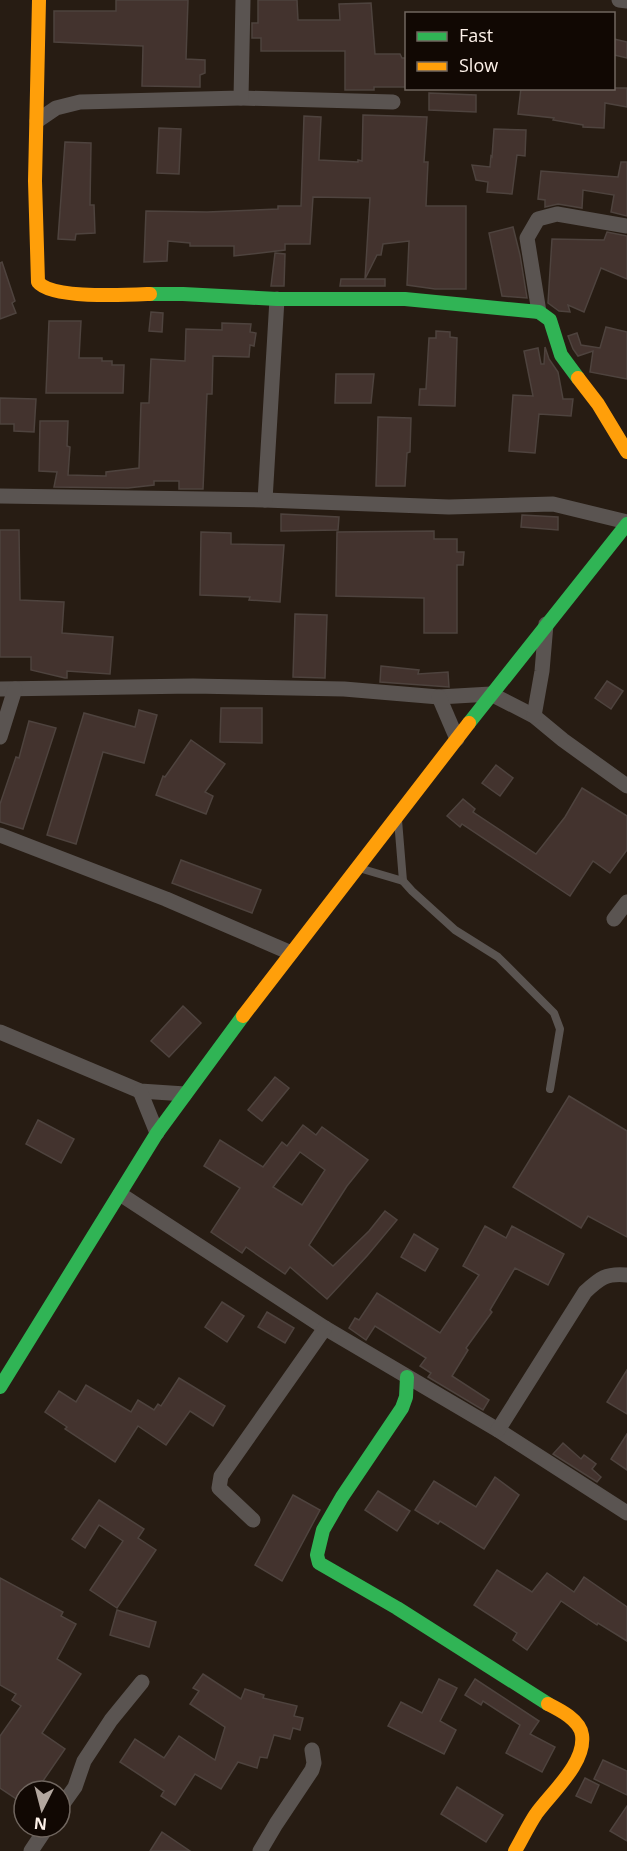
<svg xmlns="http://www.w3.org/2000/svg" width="627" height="1851" font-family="'Open Sans',sans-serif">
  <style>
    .building { fill: #43332e; stroke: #4e433e; stroke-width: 1.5; fill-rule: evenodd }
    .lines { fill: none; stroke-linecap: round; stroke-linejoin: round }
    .lane { stroke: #5a5451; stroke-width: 8 }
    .street { stroke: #5a5451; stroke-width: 15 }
    .fast { stroke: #30b455; stroke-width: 14 }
    .slow { stroke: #ff9f0a; stroke-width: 14 }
  </style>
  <rect width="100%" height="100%" fill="#271c13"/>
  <g class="building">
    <polygon points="116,0 188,0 186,59 205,60 205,73 200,75 200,87 142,86 143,46 54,42 54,11 116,11"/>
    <polygon points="258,0 297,0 298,20 340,20 339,4 371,3 375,54 400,54 402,58 406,58 406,87 374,87 374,90 345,90 345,51 261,51 261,38 252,38 252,23 258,23"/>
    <polygon points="614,39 627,42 627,58 614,55"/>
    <polygon points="521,88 627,88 627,107 605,103 604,128 583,127 583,125 553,120 554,118 518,114"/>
    <polygon points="429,93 476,95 476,112 429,110"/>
    <polygon points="363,115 427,117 424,162 428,162 426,206 466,206 466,289 435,289 407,285 409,241 383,244 381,255 377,255 365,279 370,198 313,197 310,244 285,244 285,250 234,256 234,246 190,246 190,243 168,241 167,261 144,262 146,211 207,212 278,209 278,206 301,206 304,116 321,117 319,160 358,162 358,160 362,161"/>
    <polygon points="159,128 181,129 179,174 157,173"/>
    <polygon points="494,129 526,130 525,156 517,155 512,194 487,192 488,182 476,180 472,165 490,167 491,156 492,157"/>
    <polygon points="65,142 91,143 90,205 94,205 95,233 76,234 75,240 58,239"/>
    <polygon points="621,162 627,162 627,216 611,212 614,195 583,190 582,208 558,204 545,207 545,200 538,199 541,171 618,177"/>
    <polygon points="513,227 520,255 527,298 502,296 489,233"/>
    <polygon points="607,232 627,236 627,279 601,268 584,312 568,305 570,312 559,311 548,303 552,239 604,240"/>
    <polygon points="275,253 285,254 284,286 271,286"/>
    <polygon points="2,262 15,301 12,303 16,313 0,319 0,263"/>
    <polygon points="341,279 385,279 385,286 340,286"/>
    <polygon points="151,312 163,313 162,332 149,331"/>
    <polygon points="49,321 81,321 79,358 102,358 102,361 112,361 112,365 124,365 123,393 46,393"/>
    <polygon points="222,323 251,324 250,332 256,333 254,346 250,345 249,357 213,356 212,394 207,394 203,489 179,489 179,481 154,481 154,485 128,488 54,487 57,472 39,471 40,421 68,421 67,446 70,447 68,475 106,476 106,472 139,468 141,403 149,403 151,359 185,361 186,329 222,330"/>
    <polygon points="606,327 627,332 627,379 590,372 593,351 578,356 573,349 568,336 577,333 581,345 600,348"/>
    <polygon points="436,331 450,332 450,337 457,338 455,406 419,405 420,389 426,389 429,338 436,338"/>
    <polygon points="545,347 549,359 558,372 563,399 573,399 571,416 539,414 535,453 509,451 513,395 533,396 524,351 538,348 541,364 544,364"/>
    <polygon points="336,374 374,374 371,403 335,403"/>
    <polygon points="0,398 36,399 34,432 14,431 14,424 0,424"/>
    <polygon points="378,417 411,418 410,452 407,453 405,486 376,486"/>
    <polygon points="281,514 339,517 338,530 281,531"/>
    <polygon points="522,515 558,517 558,530 521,527"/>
    <polygon points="0,530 19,530 20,600 64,602 62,633 113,637 110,674 67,671 67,678 65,678 31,670 31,657 0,657"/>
    <polygon points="434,531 434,539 457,539 457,552 464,552 463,565 457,565 457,633 424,633 424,598 336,596 337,532"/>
    <polygon points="201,532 231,533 231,544 284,545 280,602 249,600 250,597 200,595"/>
    <polygon points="295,614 327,615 325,678 293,677"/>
    <polygon points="381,666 419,670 418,674 448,672 449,687 380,682"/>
    <polygon points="607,681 623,691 611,709 595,698"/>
    <polygon points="221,708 262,708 262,743 220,742"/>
    <polygon points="139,710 157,715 144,763 103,752 76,844 47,835 84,713 135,727"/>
    <polygon points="29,721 56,728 23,829 0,822 0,804 16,757 19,758"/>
    <polygon points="191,740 225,764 205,792 213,796 206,814 156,795 163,776 165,777"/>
    <polygon points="496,765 513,778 500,796 482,783"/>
    <polygon points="582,788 627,816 627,850 610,873 593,861 570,896 462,824 460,827 447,816 463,799 475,809 473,812 536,854 565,817"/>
    <polygon points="181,860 261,890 252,913 172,883"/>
    <polygon points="183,1006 201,1023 169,1057 151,1041"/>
    <polygon points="275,1077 289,1088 262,1121 248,1110"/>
    <polygon points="569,1096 627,1131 627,1237 588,1216 581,1228 513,1187"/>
    <polygon points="38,1120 74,1139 61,1163 26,1144"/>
    <path d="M303,1125L316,1135L322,1127L368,1160L347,1186L309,1245L333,1266L369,1231L385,1211L397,1220L367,1256L327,1299L290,1267L285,1274L246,1247L242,1253L211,1232L240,1188L204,1166L220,1140L263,1167L282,1142L287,1146ZM300,1152L325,1170L302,1205L273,1187Z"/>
    <polygon points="485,1226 506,1238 512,1226 564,1254 548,1285 515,1268 490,1310 492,1312 466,1348 468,1350 452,1376 489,1400 483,1410 428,1377 431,1373 420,1366 426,1358 375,1326 366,1340 349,1328 355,1318 359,1320 377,1293 440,1333 479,1275 463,1266"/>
    <polygon points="414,1234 438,1249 425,1271 401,1257"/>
    <polygon points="222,1302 244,1316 227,1342 205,1327"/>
    <polygon points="267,1312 294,1328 285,1343 258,1327"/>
    <polygon points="627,1370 627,1414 607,1402"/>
    <polygon points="179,1378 225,1406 213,1426 190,1411 166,1445 138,1426 115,1462 65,1429 67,1427 45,1412 59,1391 76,1402 86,1385 131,1412 138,1400 154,1410 158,1404 161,1406"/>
    <polygon points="627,1434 627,1470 611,1459"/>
    <polygon points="563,1443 581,1459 584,1455 596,1464 592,1469 601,1477 597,1482 553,1454"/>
    <polygon points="495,1477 519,1495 484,1549 440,1521 438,1524 415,1510 434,1481 476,1507"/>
    <polygon points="378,1491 410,1511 397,1531 365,1510"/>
    <polygon points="293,1495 320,1510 282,1581 255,1565"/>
    <polygon points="99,1500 144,1529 138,1538 156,1550 117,1608 90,1590 123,1541 99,1525 85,1548 72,1539"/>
    <polygon points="497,1570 532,1592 547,1573 574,1592 584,1577 627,1607 627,1641 598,1623 597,1625 561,1601 527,1650 513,1640 517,1633 474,1605"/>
    <polygon points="0,1578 63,1612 61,1616 76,1624 57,1659 81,1674 42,1733 65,1749 36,1791 24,1791 24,1804 0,1788 0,1736 21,1706 12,1700 16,1694 0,1685"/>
    <polygon points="117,1610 156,1622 149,1647 110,1635"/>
    <polygon points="203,1674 241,1699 245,1689 264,1695 263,1698 297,1706 294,1716 303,1718 300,1730 293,1728 290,1739 274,1735 267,1758 260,1757 257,1768 238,1762 221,1789 195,1774 175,1805 161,1796 164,1791 120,1762 135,1739 164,1758 179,1736 215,1760 225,1727 190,1704 199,1691 193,1688"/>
    <polygon points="439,1679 457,1688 440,1721 456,1730 444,1754 388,1726 401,1702 422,1713"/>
    <polygon points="475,1679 539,1721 530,1734 555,1747 542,1772 506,1753 520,1725 483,1701 481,1705 465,1695"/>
    <polygon points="603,1760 627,1771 627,1795 594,1779"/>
    <polygon points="585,1778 599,1785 591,1803 576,1796"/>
    <polygon points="457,1787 503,1815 486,1842 441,1814"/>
    <polygon points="627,1806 627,1841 610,1831"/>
    <polygon points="162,1832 190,1851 150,1851"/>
  </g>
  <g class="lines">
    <g class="lane">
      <polyline points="398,820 403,881 412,891 455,930 498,957 554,1013 560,1029 550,1089"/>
      <polyline points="359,868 403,881"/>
    </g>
    <g class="street">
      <polyline points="619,0 627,1"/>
      <polyline points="241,98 393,102"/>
      <polyline points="37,121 56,108 80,102 241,98 243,0"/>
      <polyline points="539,312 527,238 538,219 557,214 627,226"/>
      <polyline points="0,496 265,500 449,507 553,504 627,522"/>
      <polyline points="265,500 277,299"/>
      <polyline points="0,689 193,686 344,689 439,697 491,694 534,716 563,740 627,786"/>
      <polyline points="439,697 457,739"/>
      <polyline points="534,716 542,671 546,624"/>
      <polyline points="0,737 15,689"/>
      <polyline points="0,835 166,899 291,953"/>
      <polyline points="614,919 627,902"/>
      <polyline points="0,1032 140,1091 185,1094"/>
      <polyline points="140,1091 157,1133"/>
      <polyline points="120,1194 325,1328 498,1430 627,1513"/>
      <path d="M498,1430L585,1292C600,1278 606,1273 627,1275"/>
      <polyline points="253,1520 219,1488 221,1476 325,1328"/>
      <polyline points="60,1808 75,1787 84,1761 111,1720 142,1682"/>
      <polyline points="31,1851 47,1827"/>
      <polyline points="260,1851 276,1824 312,1770 314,1763 312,1750"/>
    </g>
    <g class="fast">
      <polyline points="150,294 183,294 277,299 405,299 539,312 550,320 561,355 578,378"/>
      <polyline points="469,723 627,524"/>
      <polyline points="407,1377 406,1397 402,1408 342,1497 323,1530 317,1555 319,1563 397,1608 548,1704"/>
      <polyline points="0,1387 157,1133 243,1016"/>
    </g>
    <g class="slow">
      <path d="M39,0L35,181L38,282C51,299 127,295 150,294"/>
      <polyline points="578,378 598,404 627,452"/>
      <polyline points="243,1016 469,723"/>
      <path d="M515,1851C522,1839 528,1826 536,1814C551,1793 586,1763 582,1735C580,1720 560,1710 548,1704"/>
    </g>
  </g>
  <rect x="405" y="12" width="210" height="78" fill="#110803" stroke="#70665f" stroke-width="1.5"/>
  <rect x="417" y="32" width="30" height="9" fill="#30b455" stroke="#70665f" stroke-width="1.5"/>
  <text x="459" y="42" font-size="18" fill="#fef2ea">Fast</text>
  <rect x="417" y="62" width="30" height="9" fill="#ff9f0a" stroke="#70665f" stroke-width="1.5"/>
  <text x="459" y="72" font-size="18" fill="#fef2ea">Slow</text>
  <g transform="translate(42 1809) rotate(186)"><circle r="28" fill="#110803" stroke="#70665f" stroke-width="1.5"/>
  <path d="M0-4.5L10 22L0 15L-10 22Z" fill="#b3a79f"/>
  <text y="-9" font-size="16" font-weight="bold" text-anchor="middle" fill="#fef2ea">N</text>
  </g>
</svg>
